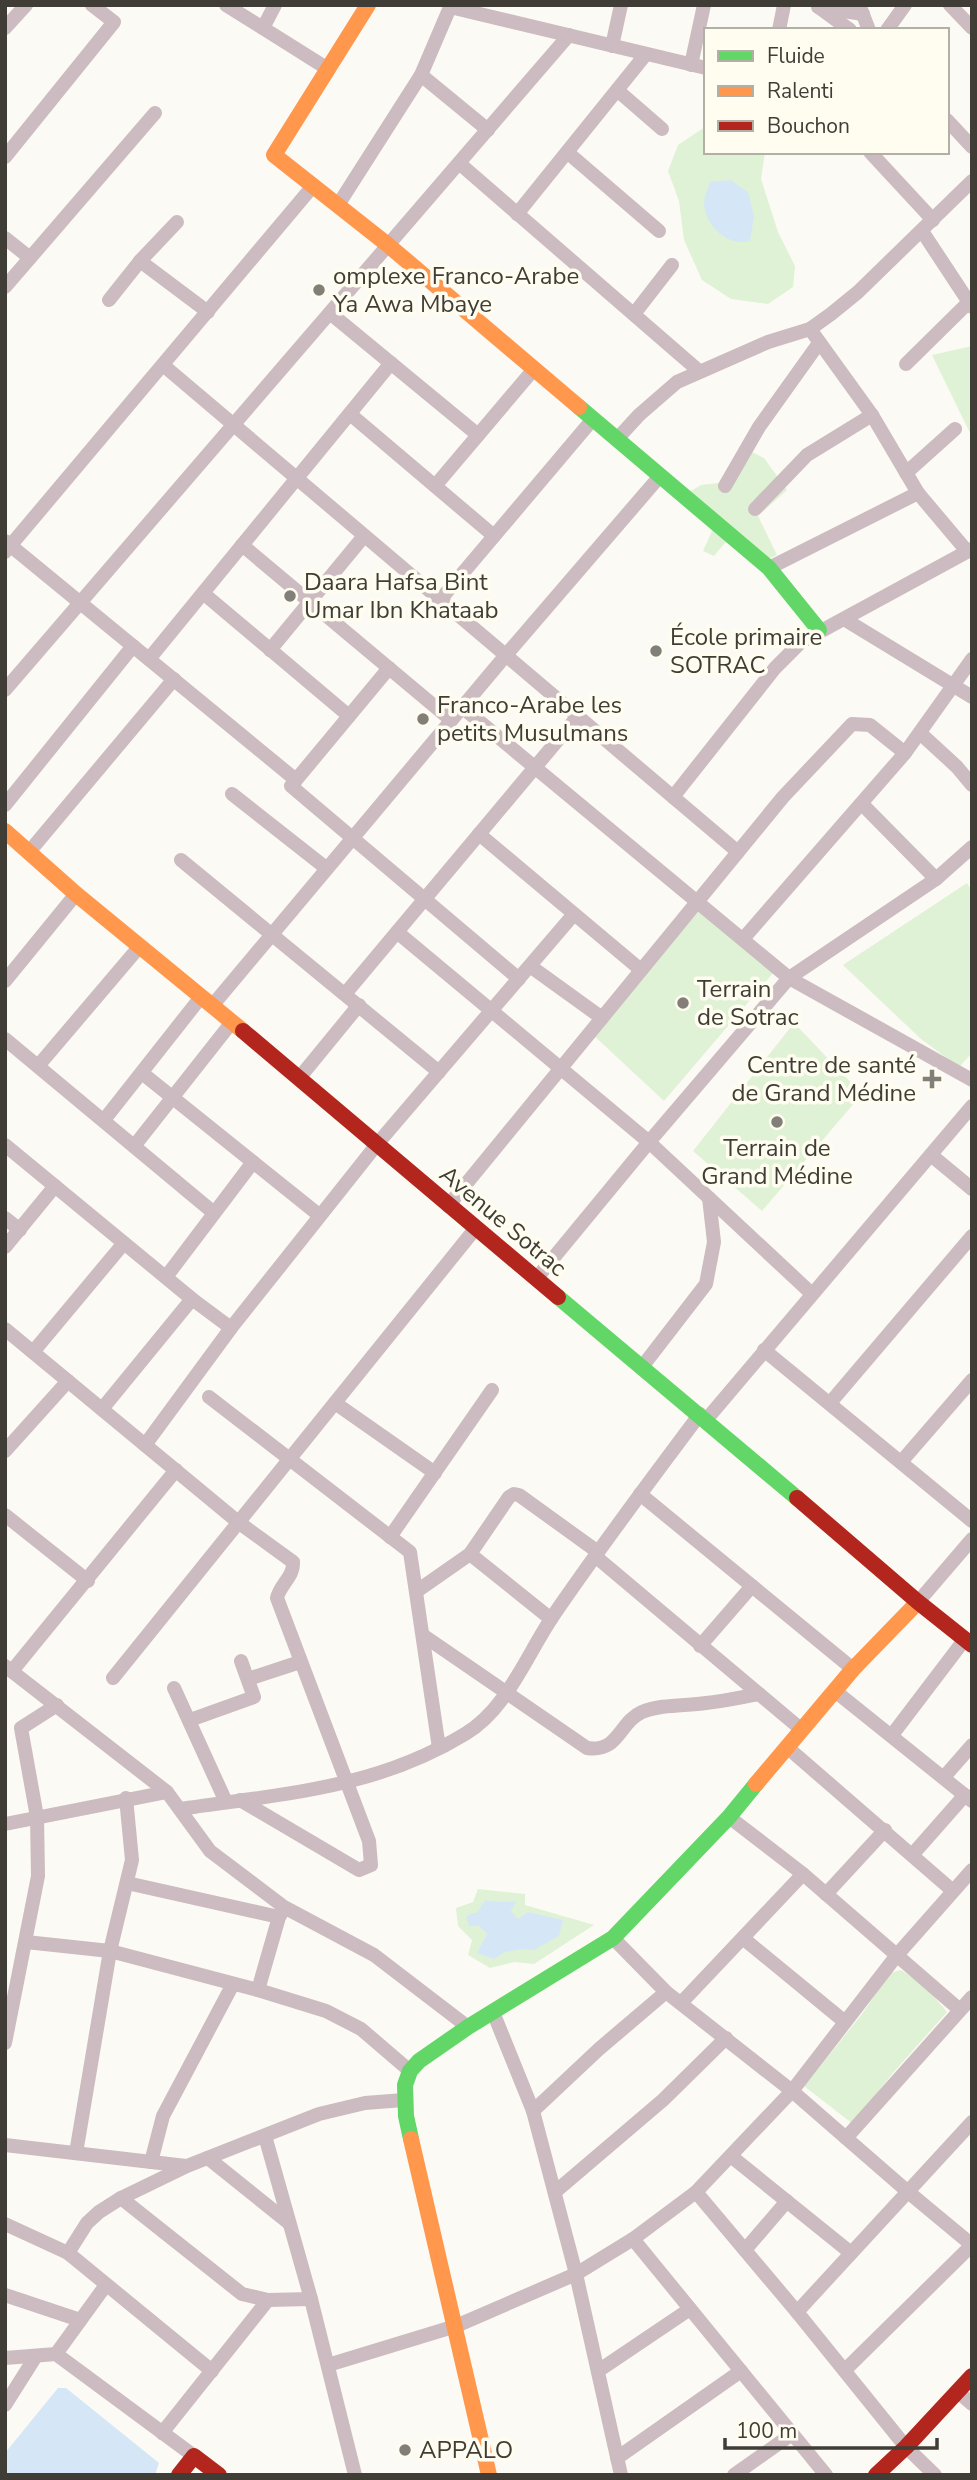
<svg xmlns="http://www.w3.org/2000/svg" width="977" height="2480" font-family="'Nunito Sans',sans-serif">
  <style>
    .green { fill: #dff2d5 }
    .water { fill: #d5e7f7 }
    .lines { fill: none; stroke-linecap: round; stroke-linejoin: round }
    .street { stroke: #ccbbc0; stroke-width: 14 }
    .fast { stroke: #63d668; stroke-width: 16 }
    .slow { stroke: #ff974d; stroke-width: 16 }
    .jam { stroke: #b3261e; stroke-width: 16 }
    .poi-dot { fill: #817f78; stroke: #fffcf0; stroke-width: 2.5 }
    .labels { text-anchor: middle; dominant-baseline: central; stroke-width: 7; stroke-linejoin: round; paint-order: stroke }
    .poi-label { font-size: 24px; fill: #3f3d36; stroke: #fffcf0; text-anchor: start }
    .street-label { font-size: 24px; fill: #3f3d36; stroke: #fffcf0 }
  </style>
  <rect width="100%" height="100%" fill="#fcfaf4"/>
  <g class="green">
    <polygon points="702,129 706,130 706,152 765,152 761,179 778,232 795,266 793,287 768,304 731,299 702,280 684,240 679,201 668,171 678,145"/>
    <polygon points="972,346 972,437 932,355"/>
    <polygon points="742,447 764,458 787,490 758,516 777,555 759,563 729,538 714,556 703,551 713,529 691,491 701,485 719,483"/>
    <polygon points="967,883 972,891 972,1053 959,1067 921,1039 843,965"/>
    <polygon points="699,911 774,972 664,1101 591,1033"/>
    <polygon points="794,1023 862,1094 762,1211 693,1151"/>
    <polygon points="478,1889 525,1894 525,1905 594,1925 534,1964 514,1962 490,1968 468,1955 472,1940 458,1926 456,1908 473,1902"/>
    <polygon points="901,1970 924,1985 947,2012 892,2074 853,2124 804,2086 862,2014 890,1973"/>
  </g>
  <g class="water">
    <path d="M730,180L748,192L754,216L750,241C728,247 706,227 704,204C704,197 708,188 710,182Z"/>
    <path d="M485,1900C496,1903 505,1901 516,1902L511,1911L518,1919L528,1912L563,1920L559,1936L534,1950L521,1949L505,1952L494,1959L477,1953L487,1934L479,1926H469L466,1917L472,1913H477Z"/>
    <polygon points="58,2388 66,2388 159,2463 155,2475 5,2475 5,2453"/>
  </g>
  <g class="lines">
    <g class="street">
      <polyline points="226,5 328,69"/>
      <polyline points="950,5 972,28"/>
      <polyline points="450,7 706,68"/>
      <polyline points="818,7 863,14"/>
      <polyline points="860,7 869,30"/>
      <polyline points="820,8 850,30"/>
      <polyline points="5,28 26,5"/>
      <polyline points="263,28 275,5"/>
      <polyline points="779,30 784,5"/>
      <polyline points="887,30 905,5"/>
      <polyline points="612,46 621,5"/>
      <polyline points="691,65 704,5"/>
      <polyline points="421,75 488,130"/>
      <polyline points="617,90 662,129"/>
      <polyline points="947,120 972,147"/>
      <polyline points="567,152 659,231"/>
      <polyline points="870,152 933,220"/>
      <polyline points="5,157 114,22 92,5"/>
      <polyline points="459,163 699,371"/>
      <polyline points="338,205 421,75 451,5"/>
      <polyline points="517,214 646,54"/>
      <polyline points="922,231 972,307"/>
      <polyline points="5,238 30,258"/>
      <polyline points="140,261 208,312"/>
      <polyline points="5,287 155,113"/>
      <polyline points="109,300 140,261 177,222"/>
      <polyline points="330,313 478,435"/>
      <polyline points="634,314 672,265"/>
      <polyline points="810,329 872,415 918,493 966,550"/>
      <polyline points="906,364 972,299"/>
      <polyline points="163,365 738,852"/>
      <polyline points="350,414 494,536"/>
      <polyline points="617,439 639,415 677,382 768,342 810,329 831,314 858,292 972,181"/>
      <polyline points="906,473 955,429"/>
      <polyline points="435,486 534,369"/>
      <polyline points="725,486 759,427 819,343"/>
      <polyline points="755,509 807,455 872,415"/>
      <polyline points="5,541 296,780"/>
      <polyline points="242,545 451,720"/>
      <polyline points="5,552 313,186"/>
      <polyline points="769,568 918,493"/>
      <polyline points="203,593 349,716"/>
      <polyline points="440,600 593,419"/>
      <polyline points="844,619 972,697"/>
      <polyline points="270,650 364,536"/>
      <polyline points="149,659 391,363"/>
      <polyline points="389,668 291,786 519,979"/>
      <polyline points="5,690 569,35"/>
      <polyline points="462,707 789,978 972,1080"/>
      <polyline points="920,733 957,767 972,785"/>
      <polyline points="232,794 326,868"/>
      <polyline points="673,797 775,668 801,642 972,549"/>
      <polyline points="862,804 936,879"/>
      <polyline points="5,805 133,646"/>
      <polyline points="479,834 641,970"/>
      <polyline points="29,852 174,679"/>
      <polyline points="181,860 439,1072"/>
      <polyline points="397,932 649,1142 812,1294"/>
      <polyline points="743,939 905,753 972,659"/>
      <polyline points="530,966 602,1018"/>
      <polyline points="5,981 76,894"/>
      <polyline points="345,994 578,716"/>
      <polyline points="212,1006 506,655 660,476"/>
      <polyline points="5,1039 214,1213"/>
      <polyline points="38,1066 140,946"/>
      <polyline points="142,1073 319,1215"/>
      <polyline points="300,1077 359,1005"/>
      <polyline points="104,1120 201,997"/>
      <polyline points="5,1145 192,1299 231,1328"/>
      <polyline points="135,1145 232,1022"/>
      <polyline points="931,1155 972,1189"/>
      <polyline points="448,1206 783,797 852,724 870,725 905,753"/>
      <polyline points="5,1218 20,1230"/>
      <polyline points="5,1247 55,1186"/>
      <polyline points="166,1277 253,1162"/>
      <polyline points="536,1279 649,1142 789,978 936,879 972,847"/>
      <path d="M5,1329L238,1522L293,1562C294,1577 280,1584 277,1598L369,1841L371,1865L359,1870L240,1800"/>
      <polyline points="764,1350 972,1521"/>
      <polyline points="33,1352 124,1243"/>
      <polyline points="642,1367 706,1284 714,1242 709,1198"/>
      <polyline points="209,1397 410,1552 439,1748"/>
      <polyline points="335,1403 435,1473"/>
      <polyline points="830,1403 972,1236"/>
      <polyline points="102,1409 192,1299"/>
      <polyline points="706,1420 972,1106"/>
      <polyline points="145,1445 231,1328 378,1143 574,914"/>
      <polyline points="5,1451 68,1381"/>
      <polyline points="901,1462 972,1380"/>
      <polyline points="640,1494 853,1669"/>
      <polyline points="5,1515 88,1581"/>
      <polyline points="390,1537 492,1390"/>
      <polyline points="470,1554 551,1619"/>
      <polyline points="595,1556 802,1730"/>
      <polyline points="417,1591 470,1554 509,1497 514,1494 519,1495 598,1552"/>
      <polyline points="918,1602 972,1539"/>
      <path d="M424,1636L587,1748C619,1753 619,1722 642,1712C662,1704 685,1706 706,1703C724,1701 742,1697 759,1694"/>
      <polyline points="700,1646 752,1586"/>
      <polyline points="5,1666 167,1792 210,1851 284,1907 374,1955 468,2027"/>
      <polyline points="12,1671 176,1470"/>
      <polyline points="113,1678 475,1229"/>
      <polyline points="248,1679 300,1662"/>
      <polyline points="174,1688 226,1802"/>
      <polyline points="835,1691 972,1801"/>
      <polyline points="190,1720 254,1697 241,1661"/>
      <polyline points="892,1735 965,1639"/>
      <polyline points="788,1748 953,1891"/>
      <polyline points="944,1777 972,1745"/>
      <path d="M180,1809C281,1794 375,1789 465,1734C507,1709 526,1656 553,1616C600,1547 650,1481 700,1414"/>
      <polyline points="729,1817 803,1874 960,2010"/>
      <polyline points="5,1824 167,1792"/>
      <polyline points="913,1854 965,1795"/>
      <polyline points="127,1883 279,1917"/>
      <polyline points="826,1894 885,1830"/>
      <polyline points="613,1938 666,1992 792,2091 907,2191 972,2245"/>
      <polyline points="744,1939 845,2022"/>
      <polyline points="26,1942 110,1951 258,1990 326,2011 361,2029 410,2071"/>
      <polyline points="258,1990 279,1917 284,1909"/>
      <polyline points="681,2003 803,1874"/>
      <polyline points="493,2012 533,2111 576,2274 621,2475"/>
      <polyline points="5,2043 38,1876 37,1817 21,1728 57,1705"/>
      <polyline points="533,2111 599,2049 666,1992"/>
      <polyline points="265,2136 311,2299 355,2475"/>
      <polyline points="846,2138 972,1997"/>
      <polyline points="5,2145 186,2166"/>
      <polyline points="76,2153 110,1951 132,1860 126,1798"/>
      <polyline points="732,2157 851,2253"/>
      <polyline points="208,2158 289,2223"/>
      <polyline points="151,2162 163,2116 233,1984"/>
      <polyline points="555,2192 663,2100 726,2038"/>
      <polyline points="696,2192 797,2312 906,2447 935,2475"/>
      <polyline points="121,2198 242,2294 268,2300 311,2299"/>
      <polyline points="5,2224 68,2253 212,2371"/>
      <polyline points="633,2239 826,2475"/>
      <polyline points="745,2250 787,2201"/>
      <polyline points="68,2253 87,2223 99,2212 121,2198 187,2166 319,2114 365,2103 404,2100"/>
      <polyline points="5,2295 80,2320"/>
      <polyline points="797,2312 972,2122"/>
      <polyline points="56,2354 106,2285"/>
      <polyline points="5,2358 56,2354 194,2456"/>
      <polyline points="328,2365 456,2326 576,2274 633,2239 696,2192 792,2091 897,1955 972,1870"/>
      <polyline points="845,2370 972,2245"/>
      <polyline points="598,2371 690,2309"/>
      <polyline points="957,2391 972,2404"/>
      <polyline points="5,2405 36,2356"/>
      <polyline points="162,2433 268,2300"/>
      <polyline points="617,2458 741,2371"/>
      <polyline points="734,2475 792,2434"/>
    </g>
    <g class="fast">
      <polyline points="579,407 769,568 819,630"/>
      <polyline points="558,1297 797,1498"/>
      <polyline points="411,2139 406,2116 405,2085 410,2071 419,2061 468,2027 613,1938 729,1817 756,1784"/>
    </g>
    <g class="slow">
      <polyline points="368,5 274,155 388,245 579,407"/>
      <polyline points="5,831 76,894 243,1031"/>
      <polyline points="756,1784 853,1669 918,1602"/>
      <polyline points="411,2139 489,2475"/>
    </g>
    <g class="jam">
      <polyline points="243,1031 558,1297"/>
      <polyline points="797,1498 918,1602 972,1645"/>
      <polyline points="179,2475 194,2456 219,2475"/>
      <polyline points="876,2475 906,2447 972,2376"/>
    </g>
  </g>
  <g class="poi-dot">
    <circle cx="319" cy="290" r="7"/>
    <circle cx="290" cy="596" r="7"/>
    <circle cx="656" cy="651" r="7"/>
    <circle cx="423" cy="719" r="7"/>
    <circle cx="683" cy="1003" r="7"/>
    <path d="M928.5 1068.5h7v7h7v7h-7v7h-7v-7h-7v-7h7z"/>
    <circle cx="777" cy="1122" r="7"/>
    <circle cx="405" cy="2450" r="7"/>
  </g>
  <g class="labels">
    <g class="poi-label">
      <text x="333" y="276">omplexe Franco-Arabe<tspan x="333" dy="28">Ya Awa Mbaye</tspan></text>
      <text x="304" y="582">Daara Hafsa Bint<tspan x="304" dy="28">Umar Ibn Khataab</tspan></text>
      <text x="670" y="637">École primaire<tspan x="670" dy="28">SOTRAC</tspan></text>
      <text x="437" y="705">Franco-Arabe les<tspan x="437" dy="28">petits Musulmans</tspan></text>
      <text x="697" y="989">Terrain<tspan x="697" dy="28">de Sotrac</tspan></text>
      <text x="916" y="1065" text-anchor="end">Centre de santé<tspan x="916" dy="28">de Grand Médine</tspan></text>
      <text x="777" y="1148" text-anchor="middle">Terrain de<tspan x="777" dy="28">Grand Médine</tspan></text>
      <text x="419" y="2450">APPALO</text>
    </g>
    <g class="street-label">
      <text transform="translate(503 1221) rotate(40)">Avenue Sotrac</text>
    </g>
  </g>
  <rect width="977" height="2480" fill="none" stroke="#3f3d36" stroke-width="14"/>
  <rect x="704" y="28" width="245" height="126" fill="#fffcf0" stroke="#b2b0a6" stroke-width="2"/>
  <rect x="718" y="51" width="35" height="10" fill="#63d668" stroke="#b2b0a6" stroke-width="2"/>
  <text x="767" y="63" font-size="21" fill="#3f3d36">Fluide</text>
  <rect x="718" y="86" width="35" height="10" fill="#ff974d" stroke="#b2b0a6" stroke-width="2"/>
  <text x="767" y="98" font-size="21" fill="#3f3d36">Ralenti</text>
  <rect x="718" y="121" width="35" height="10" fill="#b3261e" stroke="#b2b0a6" stroke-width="2"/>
  <text x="767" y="133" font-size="21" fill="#3f3d36">Bouchon</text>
  <path d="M725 2438v10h212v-10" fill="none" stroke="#3f3d36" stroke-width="3.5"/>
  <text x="736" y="2438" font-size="21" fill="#3f3d36" stroke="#fffcf0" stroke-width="5" paint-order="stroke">100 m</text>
</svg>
